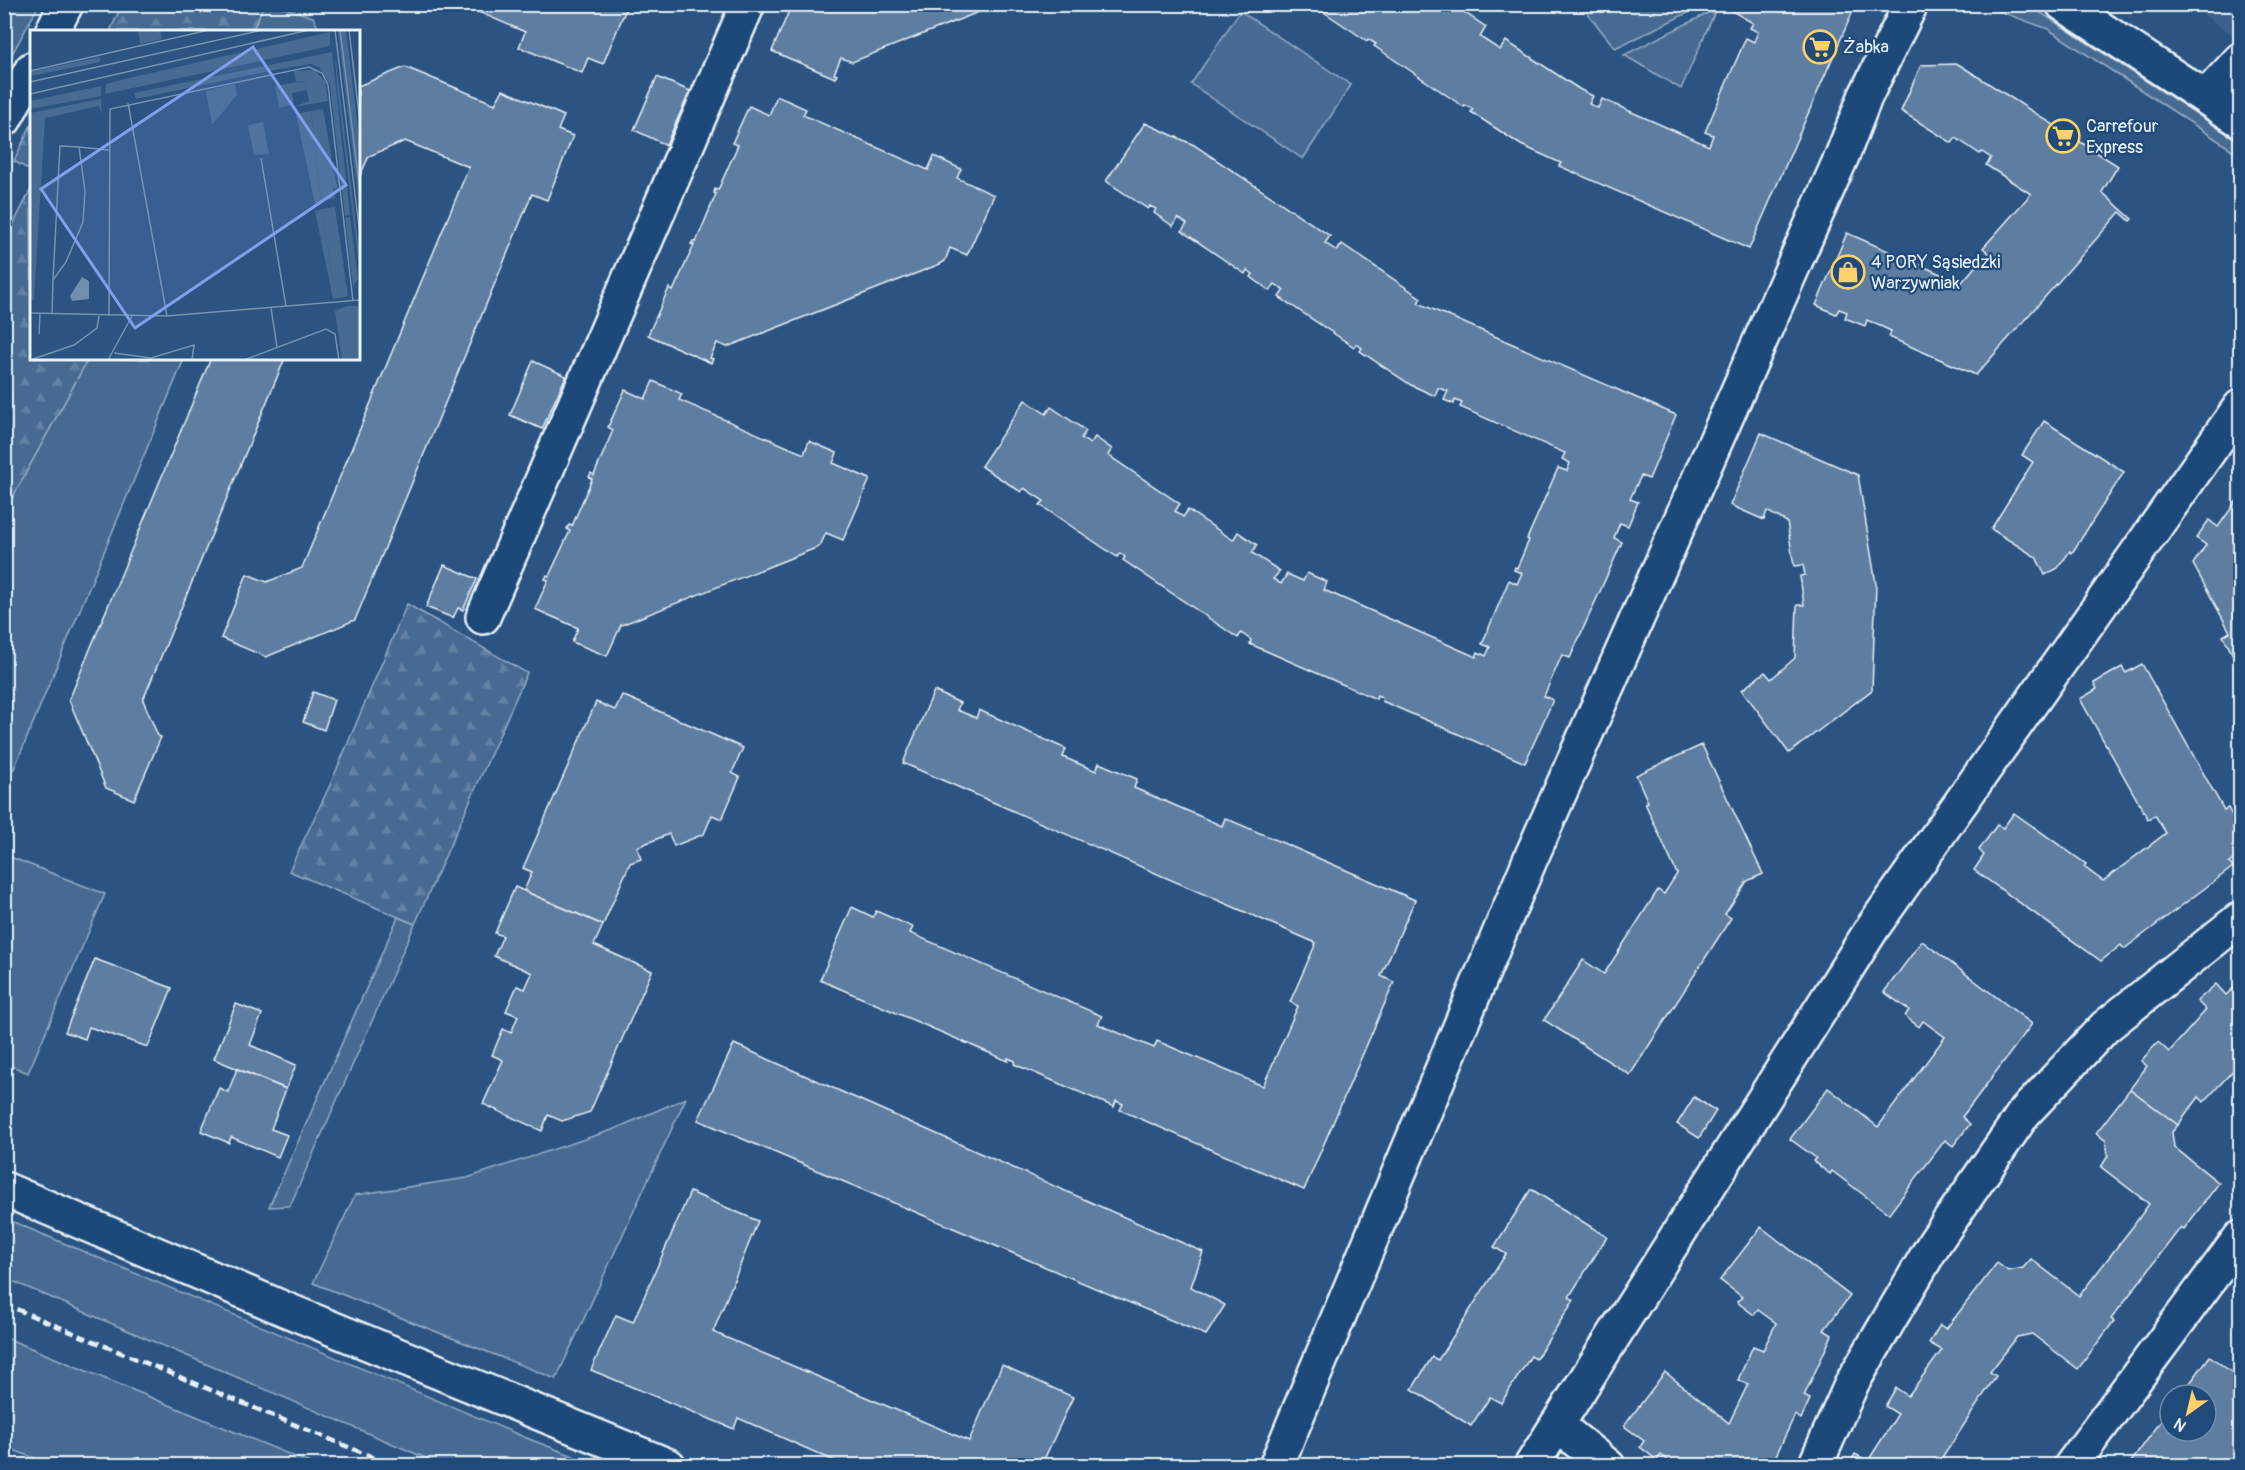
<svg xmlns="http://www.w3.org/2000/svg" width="2245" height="1470" font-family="Pangolin,sans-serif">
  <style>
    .built { fill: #3a608b }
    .green { fill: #476b93; stroke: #98aec6; stroke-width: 1.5 }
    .forest { fill: url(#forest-firs); stroke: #98aec6; stroke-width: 1.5 }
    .building { fill: #5d7da1; stroke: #e8f1f8; stroke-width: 1.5 }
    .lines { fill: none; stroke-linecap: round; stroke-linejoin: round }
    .minor-casing { stroke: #e8f1f8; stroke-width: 38 }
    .minor { stroke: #1f4a7a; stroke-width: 33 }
    .rail { stroke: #e8f1f8; stroke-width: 4.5; stroke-dasharray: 9 4.5; stroke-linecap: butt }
    .labels { text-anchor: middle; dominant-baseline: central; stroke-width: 4.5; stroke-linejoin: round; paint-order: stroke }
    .poi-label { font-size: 18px; fill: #e8f1f8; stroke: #1f4a7a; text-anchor: start }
    .inset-road { fill: none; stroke: #7793b1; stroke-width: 1.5 }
    .view { fill: #82a0e8; fill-opacity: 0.15; stroke: #82a0e8; stroke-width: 3 }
    .inset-edge { fill: none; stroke: #e8f1f8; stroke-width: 3 }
  </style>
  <defs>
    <pattern id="forest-firs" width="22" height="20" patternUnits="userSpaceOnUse" patternTransform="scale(1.5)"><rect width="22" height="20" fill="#476b93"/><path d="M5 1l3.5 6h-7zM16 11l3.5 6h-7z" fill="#6281a3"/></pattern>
  </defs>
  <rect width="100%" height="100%" fill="#2b5482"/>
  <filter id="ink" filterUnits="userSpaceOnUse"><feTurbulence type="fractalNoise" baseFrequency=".0167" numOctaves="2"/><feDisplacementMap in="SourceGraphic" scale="12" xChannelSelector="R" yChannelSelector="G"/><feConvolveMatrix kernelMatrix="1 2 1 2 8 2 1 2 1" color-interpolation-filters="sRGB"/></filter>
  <g filter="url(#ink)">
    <polygon class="built" points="2188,5 2240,5 2240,40"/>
    <g class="green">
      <polygon points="5,4 39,5 5,67 4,5"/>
      <polygon points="264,4 276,5 313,17 320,31 252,32"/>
      <polygon points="1698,4 1702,6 1615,48 1581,5"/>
      <polygon points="1982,5 2029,5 2240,142 2240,155 2048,29"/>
      <polygon points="1240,11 1351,85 1303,159 1191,84"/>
      <polygon points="1710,12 1714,14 1681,89 1624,55"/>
      <polygon points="88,359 184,359 14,769 4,765 5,511"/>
      <polygon points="5,855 105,894 28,1073 5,1063"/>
      <polygon points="398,917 415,924 290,1206 269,1207"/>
      <polygon points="686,1098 556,1379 313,1283 355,1195 467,1178 612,1130"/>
      <polygon points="4,1218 529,1439 597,1465 442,1465 5,1278"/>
      <polygon points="4,1337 315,1465 53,1465 5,1447"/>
    </g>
    <g class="forest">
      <polygon points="122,5 122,4 264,5 252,31 110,31"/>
      <polygon points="31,125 32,171 31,171 14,161"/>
      <polygon points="31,189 32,358 88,359 5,511 5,241"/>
      <polygon points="407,604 527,673 415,924 289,871 330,785"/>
    </g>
    <g class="building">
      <polygon points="460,4 628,4 603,64 588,58 582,73 519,47 525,32"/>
      <polygon points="792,4 798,6 799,4 999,4 852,62 841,58 834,74 837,75 835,78 772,51"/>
      <polygon points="1312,4 1452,4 1486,27 1480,37 1500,50 1506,41 1579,89 1593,96 1589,104 1598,108 1602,99 1709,146 1713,135 1705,132 1746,38 1754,42 1758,32 1750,28 1753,23 1720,4 1856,4 1749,249 1559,166 1561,163 1521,145 1471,112 1473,109 1465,105 1464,107 1374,46 1376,44 1368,39 1367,41"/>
      <polygon points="1958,64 2118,166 2102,192 2132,219 2130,221 2120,212 1976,375 1889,337 1891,331 1867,320 1865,326 1845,318 1847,312 1839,309 1836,314 1816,305 1847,233 1961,283 1981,260 1982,262 1990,254 1983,248 2031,194 1986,165 1991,158 1982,152 1980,154 1956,138 1952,143 1901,111 1921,65"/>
      <polygon points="405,67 495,104 503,90 564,116 558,130 573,136 547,200 532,194 355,620 266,657 221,638 247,574 267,582 302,568 469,167 405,141 369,156 358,180 358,86"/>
      <polygon points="657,77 690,91 666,145 634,130"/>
      <polygon points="777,96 806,109 803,115 928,170 934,156 961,169 957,178 994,195 967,255 950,248 945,261 940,264 727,347 717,343 710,358 713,359 711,363 648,335 669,288 673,291 694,245 691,244 693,241 696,242 716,194 714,193 715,189 718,190 738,145 732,143 749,106 769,115"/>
      <polygon points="1145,123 1194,145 1330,236 1325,243 1337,251 1342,244 1421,298 1418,303 1676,415 1649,479 1641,476 1635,488 1630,499 1638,502 1628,526 1620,523 1614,538 1622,542 1570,658 1562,655 1544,696 1553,700 1525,763 1382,701 1383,698 1377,695 1376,699 1250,644 1251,640 1241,633 1238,638 1123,560 1125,557 1120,553 1117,557 1040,505 1044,501 1024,488 1021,492 981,466 1025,400 1046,414 1051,407 1086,431 1081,438 1090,444 1095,437 1112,449 1108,455 1180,504 1175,511 1183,517 1188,510 1233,540 1238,532 1257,545 1252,553 1280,571 1273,579 1281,584 1287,574 1303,581 1307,573 1327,582 1324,590 1476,657 1478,652 1486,656 1490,647 1482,644 1509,580 1517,584 1522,573 1514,570 1515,567 1517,568 1529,540 1527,539 1558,468 1567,471 1570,463 1562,459 1565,453 1460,407 1462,403 1455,400 1454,404 1444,400 1448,391 1438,388 1435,396 1411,385 1360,351 1362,348 1356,344 1354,347 1279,297 1284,290 1275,284 1270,291 1251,277 1253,274 1247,270 1245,274 1182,231 1187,224 1178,218 1173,226 1154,213 1156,209 1150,206 1148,209 1106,181"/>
      <polygon points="211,358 285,358 143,700 158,736 161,737 134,800 106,788 69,700"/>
      <polygon points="533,361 566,376 542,429 510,415"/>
      <polygon points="653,381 682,394 679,400 804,454 809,441 837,453 833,463 870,479 843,540 826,533 820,546 816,548 621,625 607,656 572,642 578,628 535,609 548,580 545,579 547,575 549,576 570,531 567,529 569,525 572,526 592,479 589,477 591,473 594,475 613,430 608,427 625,390 645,399"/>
      <polygon points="2044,421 2124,472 2072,553 2070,551 2058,568 2045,575 2036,557 1991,529 2033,462 2022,455"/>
      <polygon points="1761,433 1858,475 1876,584 1872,690 1789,753 1742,690 1765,672 1771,679 1795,658 1797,605 1804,605 1800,576 1805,575 1803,565 1794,566 1787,522 1767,511 1764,520 1730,505"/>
      <polygon points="2240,496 2240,651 2233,655 2223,636 2230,632 2193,564 2206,545 2196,538 2209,520 2218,527"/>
      <polygon points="444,565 477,579 463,610 458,608 453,618 426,607"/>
      <polygon points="2142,664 2224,810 2228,808 2240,830 2240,854 2229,863 2233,867 2124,949 2121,945 2101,961 1974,870 1984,855 1979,850 1997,825 2003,828 2014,813 2086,864 2084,867 2103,881 2166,833 2155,815 2148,819 2080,699 2097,689 2094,683 2122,667 2126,673"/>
      <polygon points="934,691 960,703 957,710 976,718 979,710 1066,749 1063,757 1096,771 1099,763 1137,779 1134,788 1167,802 1222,826 1225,818 1415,900 1381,976 1394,982 1304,1190 1120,1110 1123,1104 1116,1101 1114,1107 1014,1064 1015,1061 1008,1058 1008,1061 820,980 852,907 873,917 876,911 913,927 910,933 1102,1016 1098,1024 1154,1048 1157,1041 1263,1086 1298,1006 1290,1002 1316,943 903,763"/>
      <polygon points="313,692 334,700 324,730 303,722"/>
      <polygon points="622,695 743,748 732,773 740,777 722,819 712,815 704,834 674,846 669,834 637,847 641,859 630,863 603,925 524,891 532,872 523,868 596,702 615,710"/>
      <polygon points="1702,745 1763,874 1747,881 1725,914 1731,918 1630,1075 1544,1020 1583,960 1604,974 1658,890 1664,894 1677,874 1645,803 1648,802 1636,775"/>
      <polygon points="515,887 603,925 594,945 652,971 590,1112 562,1121 548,1115 542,1131 483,1104 503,1060 492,1055 503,1029 511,1033 518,1016 506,1011 517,986 525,989 532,973 494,956 503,936 495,933"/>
      <polygon points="1922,941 2032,1024 1962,1117 1970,1124 1953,1146 1945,1140 1889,1214 1832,1171 1830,1174 1813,1161 1816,1158 1790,1139 1828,1088 1878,1127 1945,1037 1923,1021 1919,1027 1905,1016 1909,1010 1884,992"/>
      <polygon points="95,959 172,988 148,1047 89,1027 85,1039 65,1032"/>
      <polygon points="2240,982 2240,1063 2204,1102 2199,1097 2178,1125 2130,1089 2147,1066 2141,1061 2158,1042 2169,1052 2206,1010 2197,1001 2216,984 2226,995"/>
      <polygon points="236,1004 262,1014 250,1045 296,1065 286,1089 214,1059"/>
      <polygon points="734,1044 1203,1252 1191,1287 1225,1305 1206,1335 698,1120"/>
      <polygon points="237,1069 286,1089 271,1129 287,1135 278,1157 231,1137 229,1143 201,1131 219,1088 228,1092"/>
      <polygon points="2130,1089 2178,1125 2172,1132 2174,1147 2219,1183 2184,1229 2181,1227 2111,1319 2114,1321 2078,1369 2032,1334 2017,1337 1990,1372 1996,1376 1937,1466 1849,1466 1855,1454 1868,1461 1898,1414 1885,1406 1896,1388 1908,1396 1942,1350 1929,1343 1940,1325 1946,1329 1997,1263 2008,1271 2023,1268 2031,1259 2079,1296 2134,1225 2149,1204 2101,1167 2108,1156 2106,1141 2096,1133"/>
      <polygon points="1694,1097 1716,1111 1699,1138 1677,1124"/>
      <polygon points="1531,1189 1607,1237 1569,1297 1574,1300 1536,1359 1531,1356 1501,1403 1490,1397 1471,1426 1412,1389 1432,1357 1438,1360 1506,1254 1494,1247"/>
      <polygon points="690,1192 758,1221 713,1332 969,1441 1002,1365 1073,1397 1041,1466 846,1466 738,1418 734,1429 591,1370 616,1315 633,1322"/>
      <polygon points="1761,1227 1850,1296 1824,1330 1832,1335 1804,1396 1810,1399 1801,1419 1795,1415 1771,1466 1675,1466 1661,1455 1657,1460 1640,1447 1644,1441 1624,1426 1665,1372 1729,1423 1748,1384 1738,1380 1753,1346 1763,1350 1776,1323 1758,1310 1754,1315 1737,1302 1742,1297 1720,1280"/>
      <polygon points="2210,1356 2240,1379 2240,1457 2234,1466 2128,1466 2170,1409 2170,1431 2206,1431 2206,1395 2181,1395"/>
    </g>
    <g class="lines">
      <defs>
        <g id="minor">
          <polyline points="2063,4 2240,120"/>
          <polyline points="52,32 66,4"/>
          <polyline points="2206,97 2240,60"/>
          <polyline points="4,120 32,69"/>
          <polyline points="483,617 748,4"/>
          <polyline points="4,1189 287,1310 669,1466"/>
          <polyline points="1557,1425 1608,1466"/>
          <polyline points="1276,1466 1530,860 1842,156 1865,97 1911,4"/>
          <polyline points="1531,1466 1873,927 2240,407"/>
          <polyline points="1815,1466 1852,1383 1935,1242 2024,1113 2105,1027 2240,919"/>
          <polyline points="2071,1466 2240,1238"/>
        </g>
      </defs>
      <use href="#minor" class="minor-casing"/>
      <use href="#minor" class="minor"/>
      <polyline class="rail" points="4,1304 394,1466"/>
    </g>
  </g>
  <defs>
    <symbol id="supermarket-ring" viewBox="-11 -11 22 22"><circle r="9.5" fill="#1f4a7a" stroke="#ffd166" stroke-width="1.5"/><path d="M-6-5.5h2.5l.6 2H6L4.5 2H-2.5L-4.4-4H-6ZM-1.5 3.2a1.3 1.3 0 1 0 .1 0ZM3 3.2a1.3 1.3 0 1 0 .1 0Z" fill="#ffd166"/></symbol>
    <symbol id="shop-ring" viewBox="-11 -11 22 22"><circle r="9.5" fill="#1f4a7a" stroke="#ffd166" stroke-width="1.5"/><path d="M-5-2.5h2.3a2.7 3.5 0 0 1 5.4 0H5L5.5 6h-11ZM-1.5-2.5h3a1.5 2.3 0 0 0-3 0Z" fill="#ffd166"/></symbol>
  </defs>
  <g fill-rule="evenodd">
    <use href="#supermarket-ring" x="1801" y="28" width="38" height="38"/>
    <use href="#supermarket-ring" x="2044" y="117" width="38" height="38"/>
    <use href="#shop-ring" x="1829" y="253" width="38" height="38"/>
  </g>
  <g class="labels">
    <g class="poi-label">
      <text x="1843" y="47">Żabka</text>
      <text x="2086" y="126">Carrefour<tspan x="2086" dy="21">Express</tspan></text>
      <text x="1871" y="262">4 PORY Sąsiedzki<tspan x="1871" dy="21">Warzywniak</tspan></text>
    </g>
  </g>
  <g transform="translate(30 30)">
    <rect width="330" height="330" fill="#2b5482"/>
    <path d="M108,0H130L132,9L110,14ZM316,0L330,116V182L308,1ZM300,2V15L295,17L75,64L76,54L95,49ZM302,22L320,185L315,186L300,55L289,37L280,34L244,40L106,69L104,63ZM305,24L330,228V244L307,58ZM70,27V32L0,46V42ZM275,51L277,60L262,63L264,74L249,78L245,56ZM205,54L207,65L182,95L176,61ZM71,56V66L0,79V71ZM71,69L72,85L69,76L15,88L4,270L0,271V83ZM281,81L291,172L285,174L266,84ZM292,179L301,241H309V268L303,269L285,181ZM320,187L328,249L323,256L315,188ZM317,276H327L330,281V330H312L305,281Z" fill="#476b93"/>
    <path d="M285,40L295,51L298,71L264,77L279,71L275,51L266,52L264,41ZM293,79L307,158H303L305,168L291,172L281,81ZM233,92L239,124L224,125L218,95ZM305,177L318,266L309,268V241H301L292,179Z" fill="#476b93"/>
    <path d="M52,247L59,251V269L42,271L40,266Z" fill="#708ead"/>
    <path class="inset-road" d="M305,0L330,205M310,0L330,161M319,0L330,93M0,41L179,0M0,52L233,0M0,64L279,0M98,73L137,286M49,117L79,120M231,128L256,276M241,278L247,317M0,283L137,286L330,270M22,284L23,250L30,116L49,117L55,161L53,192L36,232L23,250M79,286L80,79L279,37L292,43L298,55L323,271M9,304L10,283M84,323L121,328L164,315L162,330M0,330L44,315L67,298L69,286M78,330L102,286M214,330L296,299L305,304L309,330"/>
    <path class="view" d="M223,17L316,155L105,298L11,159Z"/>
    <rect width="330" height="330" class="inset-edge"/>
  </g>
  <rect width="2245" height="1470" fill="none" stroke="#1f4a7a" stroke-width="24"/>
  <rect x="12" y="12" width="2221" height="1446" fill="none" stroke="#e8f1f8" stroke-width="2" filter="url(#ink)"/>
  <g transform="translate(2188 1413) rotate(214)"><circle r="28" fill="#1f4a7a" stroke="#6f8dac" stroke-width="1.5"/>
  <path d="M0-4.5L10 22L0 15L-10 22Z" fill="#ffd166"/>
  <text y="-9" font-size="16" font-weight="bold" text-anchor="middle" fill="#e8f1f8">N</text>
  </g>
</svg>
